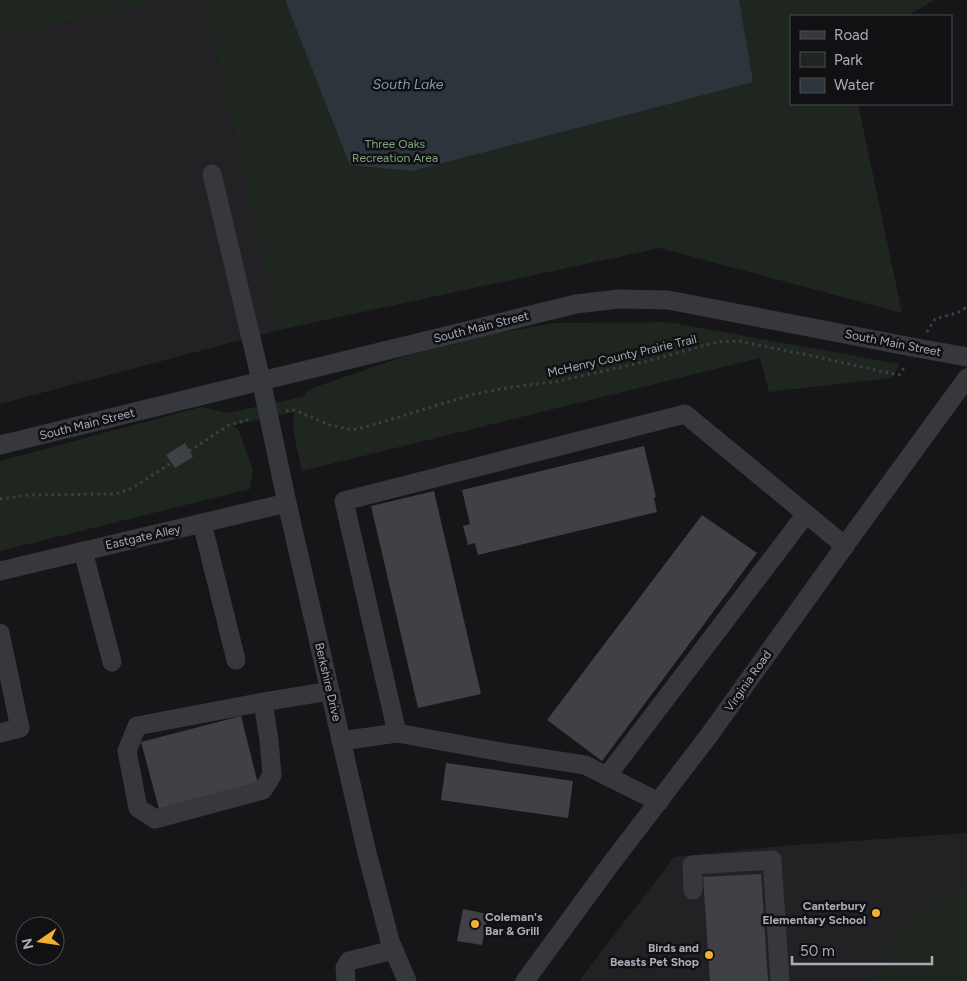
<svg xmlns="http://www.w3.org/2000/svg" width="967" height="981" font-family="Figtree,sans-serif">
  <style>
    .built { fill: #222225 }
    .green { fill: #1e261f }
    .water { fill: #2c353c }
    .building { fill: #404145 }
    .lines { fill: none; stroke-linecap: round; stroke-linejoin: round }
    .path { stroke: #3d3f44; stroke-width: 3; stroke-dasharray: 2.5 4; stroke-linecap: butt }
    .minor { stroke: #37383d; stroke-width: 19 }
    .poi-dot { fill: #f2b134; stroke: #111113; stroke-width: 2 }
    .labels { text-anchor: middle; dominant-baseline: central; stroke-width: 5; stroke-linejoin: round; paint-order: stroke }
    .park-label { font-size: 12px; fill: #7fa381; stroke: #111113 }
    .street-label { font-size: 12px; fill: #a8adb8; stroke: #111113 }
    .poi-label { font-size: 12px; font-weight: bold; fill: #a8adb8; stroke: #111113; text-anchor: end }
    .water-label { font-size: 14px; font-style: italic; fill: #7f9bb3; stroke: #111113 }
  </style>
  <rect width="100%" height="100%" fill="#161618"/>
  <g class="built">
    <polygon points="163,0 204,0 279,330 0,404 0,38"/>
    <polygon points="967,833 967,981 579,981 674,857 781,846"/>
  </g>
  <g class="green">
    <polygon points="0,0 163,0 0,38"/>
    <polygon points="204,0 934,0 907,16 791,16 791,104 858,104 902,313 660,248 279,330"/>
    <polygon points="668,322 900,364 891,378 769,392 760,358 302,471 293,430 294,412 233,425 239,431 253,470 250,489 0,551 0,461 201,407 227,413 303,397 310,389 402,357 492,334 555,323"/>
    <path d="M967,882V981H874C893,937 921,902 967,882Z"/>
  </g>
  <polygon class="water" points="285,0 739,0 753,82 412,171 350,165"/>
  <g class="building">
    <polygon points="185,443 193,457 175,468 166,455"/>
    <polygon points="644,446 656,497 654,498 657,512 478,555 475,543 468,545 463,526 470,524 462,490"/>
    <polygon points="434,491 481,694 418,708 371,506"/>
    <polygon points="702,515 757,553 602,761 547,720"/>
    <polygon points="241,716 258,784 159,809 141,742"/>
    <polygon points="446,763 573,781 568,818 441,800"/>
    <polygon points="761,874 768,981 710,981 703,877"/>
    <polygon points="463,909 488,914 482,945 457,941"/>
  </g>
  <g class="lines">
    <g class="path">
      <polyline points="927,332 935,319 957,313 967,307"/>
      <polyline points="286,411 294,410 330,425 352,430 366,427 474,394 512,387 554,382 644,362 717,342 738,341 813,356 899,375 906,365"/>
      <polyline points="0,499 29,495 111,494 119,493 130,489 139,484 229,425 251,419"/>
    </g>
    <g class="minor">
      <polyline points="212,174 261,380 287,503 366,849 390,941 407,981"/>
      <polyline points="0,445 576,304 619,299 668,300 917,348 967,357"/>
      <polyline points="202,523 236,660"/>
      <polyline points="83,551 112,662"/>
      <polyline points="0,571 287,503"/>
      <polyline points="0,633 20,728 0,733"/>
      <polyline points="263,702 137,726 127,751 138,808 155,819 263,790 272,775 269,740 263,702 330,691"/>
      <polyline points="397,733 344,501 685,414 845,546"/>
      <polyline points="341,741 397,733 507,753 585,765 659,802"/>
      <polyline points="607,776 806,514"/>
      <polyline points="693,890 692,865 772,860 780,981"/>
      <polyline points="346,981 345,968 349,961 393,950"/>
      <polyline points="525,981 610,865 710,734 859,526 967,378"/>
    </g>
  </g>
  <g class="poi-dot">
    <circle cx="876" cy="913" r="5"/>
    <circle cx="475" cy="924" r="5"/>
    <circle cx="709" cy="955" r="5"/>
  </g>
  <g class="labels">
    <g class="park-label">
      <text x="395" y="144">Three Oaks<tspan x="395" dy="14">Recreation Area</tspan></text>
    </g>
    <g class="street-label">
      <text transform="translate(481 327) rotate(-14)">South Main Street</text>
      <text transform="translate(893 343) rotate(11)">South Main Street</text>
      <text transform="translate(622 356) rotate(-13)">McHenry County Prairie Trail</text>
      <text transform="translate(87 424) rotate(-14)">South Main Street</text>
      <text transform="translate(143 537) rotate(-13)">Eastgate Alley</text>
      <text transform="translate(748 681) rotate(-55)">Virginia Road</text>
      <text transform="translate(328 682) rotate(77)">Berkshire Drive</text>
    </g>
    <g class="poi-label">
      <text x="866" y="906">Canterbury<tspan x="866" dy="14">Elementary School</tspan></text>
      <text x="485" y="917" text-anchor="start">Coleman's<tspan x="485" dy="14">Bar &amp; Grill</tspan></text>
      <text x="699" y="948">Birds and<tspan x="699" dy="14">Beasts Pet Shop</tspan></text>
    </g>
    <g class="water-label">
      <text x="408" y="84">South Lake</text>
    </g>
  </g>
  <rect x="790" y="15" width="162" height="90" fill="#111113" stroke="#4d4f55"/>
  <rect x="800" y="31" width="25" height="8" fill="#37383d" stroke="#4d4f55"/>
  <text x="834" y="40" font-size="15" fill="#a8adb8">Road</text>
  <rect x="800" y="52" width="25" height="15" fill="#1e261f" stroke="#4d4f55"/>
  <text x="834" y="65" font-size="15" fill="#a8adb8">Park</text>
  <rect x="800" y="78" width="25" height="15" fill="#2c353c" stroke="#4d4f55"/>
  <text x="834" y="90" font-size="15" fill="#a8adb8">Water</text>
  <g transform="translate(40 941) rotate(257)"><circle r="24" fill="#111113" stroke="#4d4f55"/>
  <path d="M0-4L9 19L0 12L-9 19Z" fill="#f2b134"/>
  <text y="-8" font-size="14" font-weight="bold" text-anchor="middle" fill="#a8adb8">N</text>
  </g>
  <path d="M792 956v8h140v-8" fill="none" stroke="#a8adb8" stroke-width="2.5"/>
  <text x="800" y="956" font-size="15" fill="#a8adb8" stroke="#111113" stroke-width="4" paint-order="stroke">50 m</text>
</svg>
